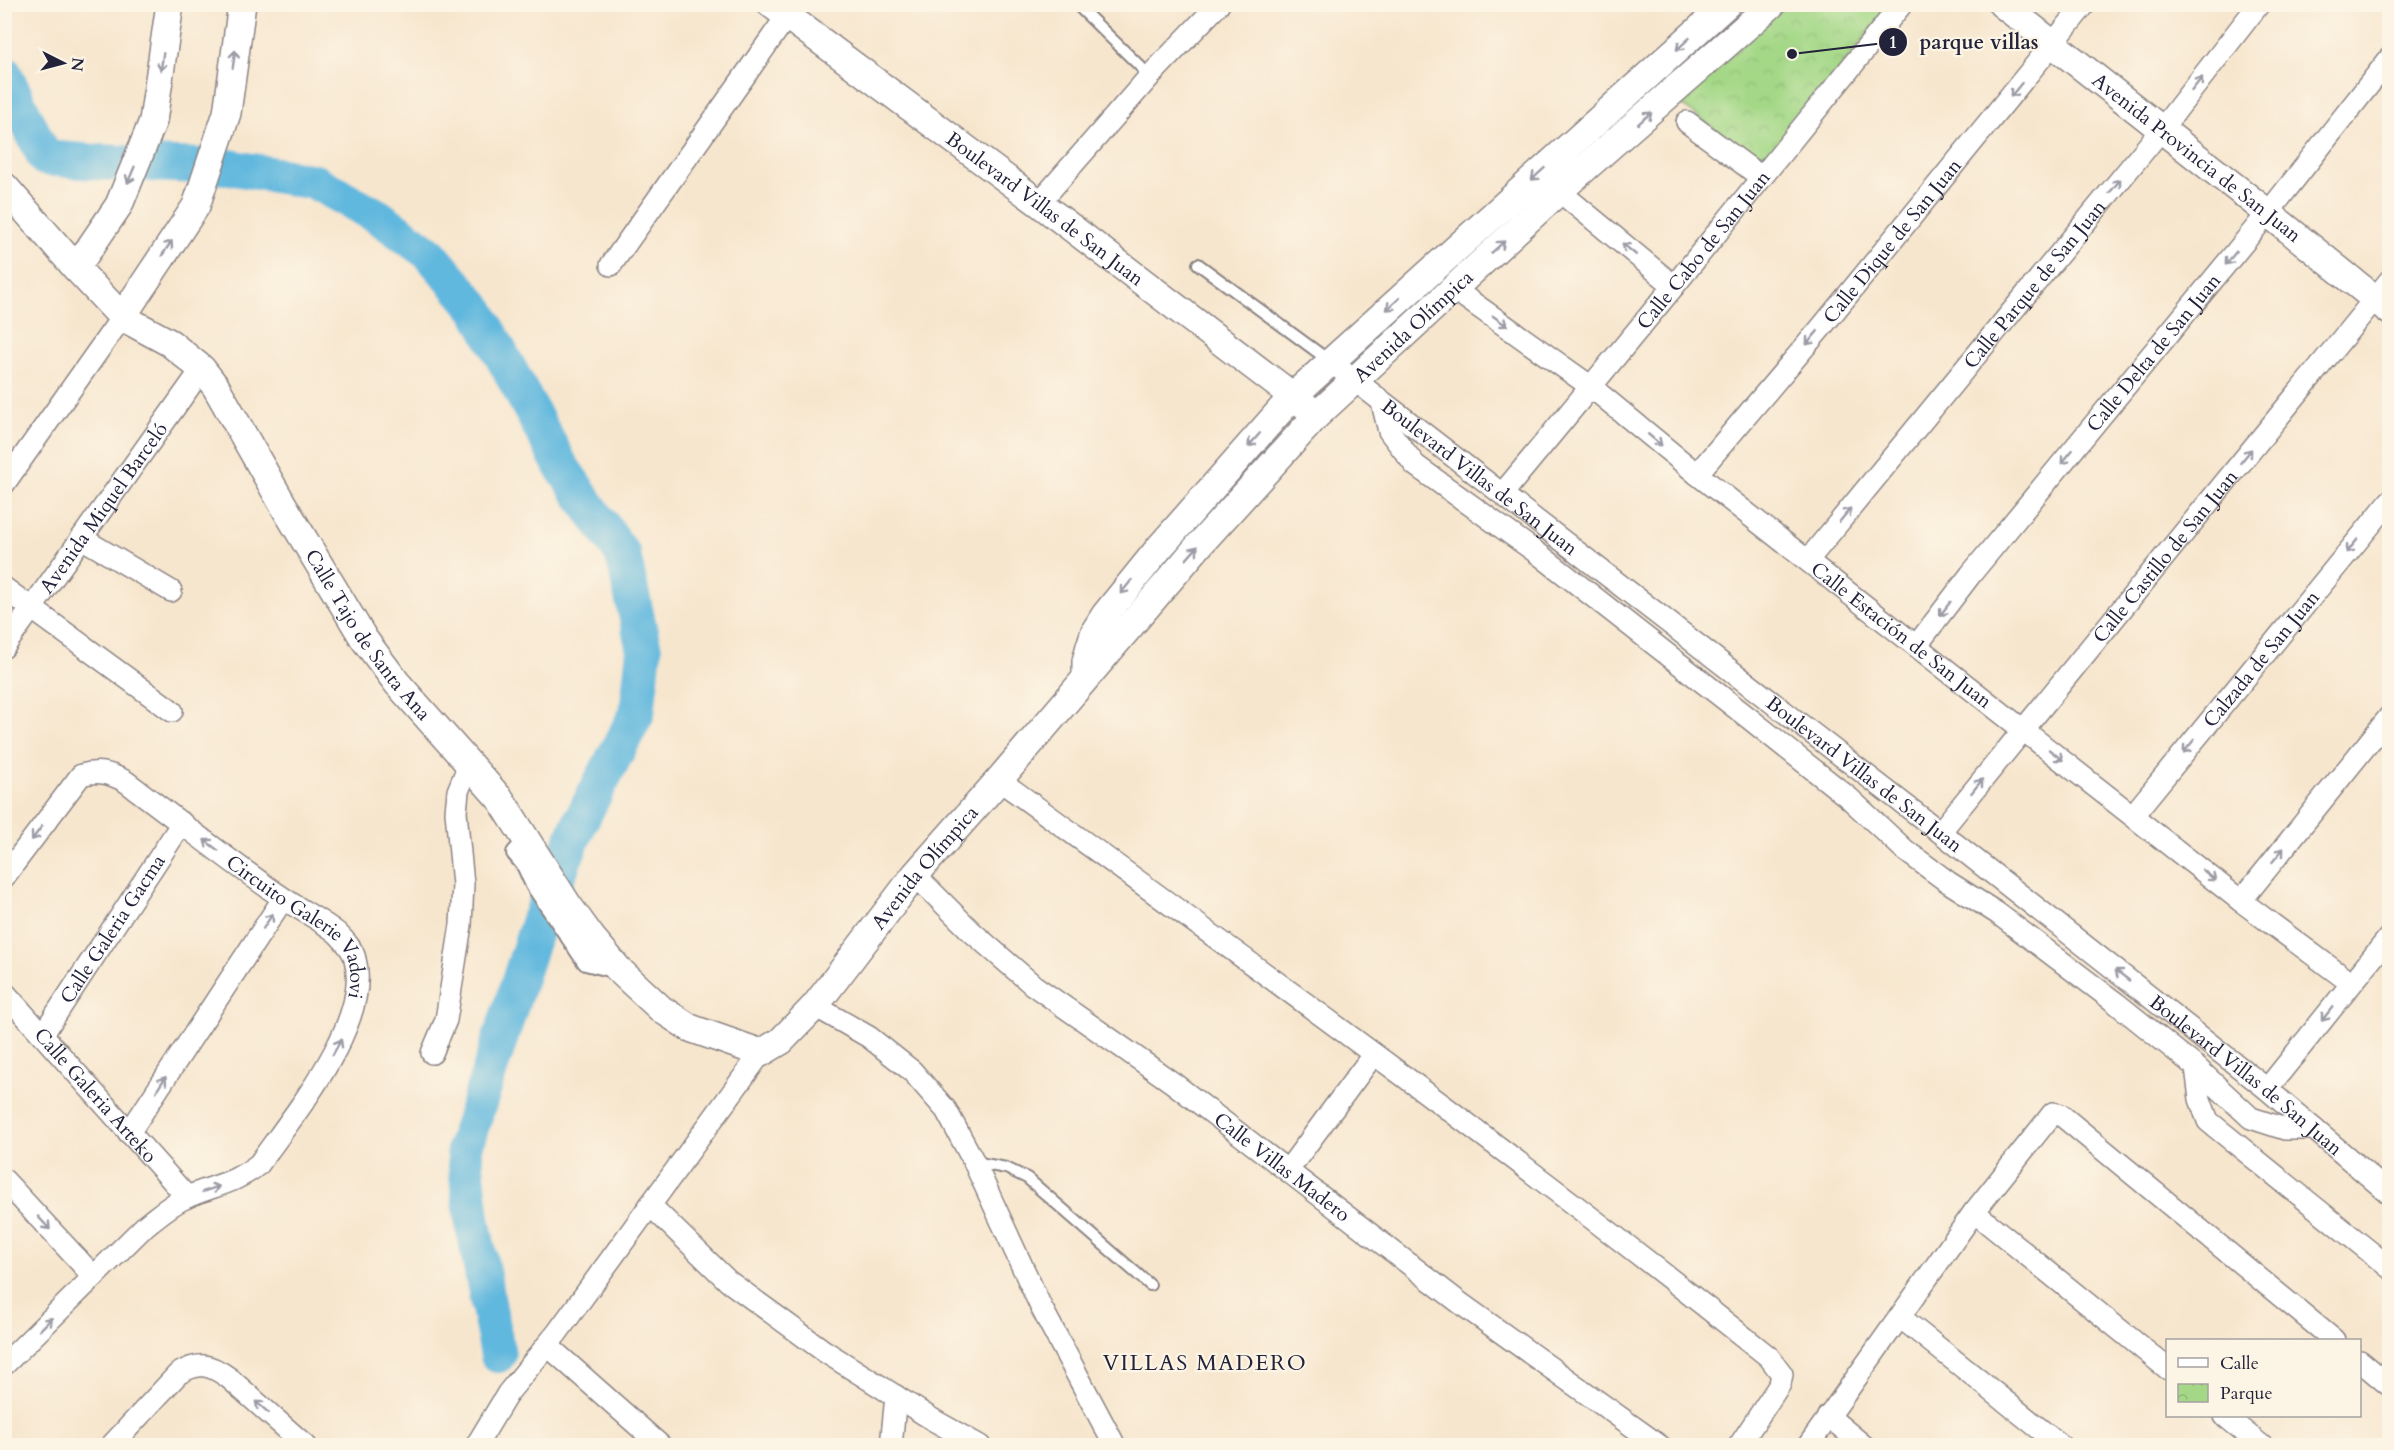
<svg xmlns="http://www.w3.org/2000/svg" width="2394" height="1450" font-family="Cardo,serif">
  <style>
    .park { fill: url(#park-crowns); stroke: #637d61; stroke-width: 1.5 }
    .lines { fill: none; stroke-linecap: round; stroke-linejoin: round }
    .river { stroke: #61b8de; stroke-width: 36 }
    .service-casing { stroke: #8c8484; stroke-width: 14 }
    .pedestrian-casing { stroke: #8c8484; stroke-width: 20 }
    .minor-casing { stroke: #8c8484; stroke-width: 24 }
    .tertiary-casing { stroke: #8c8484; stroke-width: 30 }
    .service { stroke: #fff; stroke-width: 10 }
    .pedestrian { stroke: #fff; stroke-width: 16 }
    .minor { stroke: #fff; stroke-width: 21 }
    .tertiary { stroke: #fff; stroke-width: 27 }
    .oneway { stroke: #9c9ca7 }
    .labels { text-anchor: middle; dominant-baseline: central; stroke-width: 4.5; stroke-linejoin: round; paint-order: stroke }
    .street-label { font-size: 20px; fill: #22223b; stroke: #fcf5e5 }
    .quarter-label { font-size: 22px; letter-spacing: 1.5px; fill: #22223b; stroke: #fcf5e5 }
    .leader { fill: none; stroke: #22223b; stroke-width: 2 }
    .callout-dot { fill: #22223b; stroke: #fcf5e5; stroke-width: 2 }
    .mark-label { font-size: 18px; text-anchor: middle; font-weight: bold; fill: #fff }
    .callout-label { font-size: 21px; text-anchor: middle; font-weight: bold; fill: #22223b; stroke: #fcf5e5; stroke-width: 4.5; stroke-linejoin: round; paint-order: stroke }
  </style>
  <defs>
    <pattern id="park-crowns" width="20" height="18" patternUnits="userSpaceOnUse" patternTransform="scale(1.5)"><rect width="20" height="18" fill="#a4d887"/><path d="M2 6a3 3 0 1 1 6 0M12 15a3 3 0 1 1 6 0" fill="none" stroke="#8db975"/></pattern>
  </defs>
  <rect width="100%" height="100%" fill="#fcf5e5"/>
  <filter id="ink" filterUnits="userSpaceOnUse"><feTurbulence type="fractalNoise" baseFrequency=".0167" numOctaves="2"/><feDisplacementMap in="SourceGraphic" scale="12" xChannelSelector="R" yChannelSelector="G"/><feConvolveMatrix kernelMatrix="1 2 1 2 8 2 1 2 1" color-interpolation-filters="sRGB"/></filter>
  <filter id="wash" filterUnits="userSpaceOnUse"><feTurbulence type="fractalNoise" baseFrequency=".008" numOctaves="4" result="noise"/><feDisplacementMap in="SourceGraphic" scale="24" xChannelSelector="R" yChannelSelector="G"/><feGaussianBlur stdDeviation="1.35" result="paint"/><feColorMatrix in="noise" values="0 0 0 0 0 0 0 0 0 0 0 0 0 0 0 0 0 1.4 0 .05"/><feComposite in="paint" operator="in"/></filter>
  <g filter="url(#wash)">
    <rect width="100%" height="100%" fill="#f7e6ce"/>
    <polygon class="park" points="1786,5 1891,5 1775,151 1752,156 1679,103"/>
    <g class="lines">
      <polyline class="river" points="4,73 45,158 95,162 229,167 315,182 379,217 430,254 478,311 561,466 623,555 644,650 637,713 579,824 539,920 464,1149 472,1219 498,1355"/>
    </g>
  </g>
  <g filter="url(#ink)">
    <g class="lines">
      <defs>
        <g id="service">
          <polyline points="1076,4 1150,76"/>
          <polyline points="1198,264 1331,362"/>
          <polyline points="974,1162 1006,1168 1027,1178 1150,1285"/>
        </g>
        <polyline id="pedestrian" points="527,840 515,853 525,865 534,885 586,962 618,970"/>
        <g id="minor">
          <polyline points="1687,122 1761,177"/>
          <polyline points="1559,191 1674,286"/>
          <polyline points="1039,203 1150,76 1219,4"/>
          <polyline points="611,265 787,16 787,4"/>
          <path id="s1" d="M1452,288L1590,386L1697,474L2241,901L2351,983"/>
          <path id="s2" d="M1331,362L1940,832L2267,1089L2390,1194"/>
          <polyline points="1382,403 1389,431 1415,465 1540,555 1750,719 1849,798 1906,851 1948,882 1997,913 2116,1003 2196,1067 2251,1118 2285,1129 2314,1129"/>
          <path id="s3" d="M1697,474L1820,329L2085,4"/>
          <polyline points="4,484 122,317"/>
          <path id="s4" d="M1503,493L1674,286L1902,4"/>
          <polyline points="83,539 171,591"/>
          <path id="s5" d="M1808,560L2161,130L2259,4"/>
          <polyline points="4,588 172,711"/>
          <path id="s6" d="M1917,645L1971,574L2268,213L2390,58"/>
          <path id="s7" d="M4,647L202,369"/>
          <path d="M999,780C1258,968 1519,1157 1769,1357L1782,1374L1780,1384L1739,1446"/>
          <path id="s8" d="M2133,815L2390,501"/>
          <path id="s9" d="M1940,832L2390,280"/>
          <path id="s10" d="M915,875L972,932L1033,985L1173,1083L1460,1303L1660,1446"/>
          <path id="s11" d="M4,877L81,775C99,770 109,773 125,781C178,820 229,861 283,898C300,910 321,920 337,933C344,940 353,949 355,959C372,1022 293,1115 259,1164C233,1185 213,1185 185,1198C171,1204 159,1215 146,1225L4,1365"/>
          <polyline points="2241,901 2390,716"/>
          <path id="s12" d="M4,992L187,1197"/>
          <polyline points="815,1006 869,1037 912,1071 946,1110 974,1162 1041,1307 1115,1446"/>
          <path id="s13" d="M43,1034L182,823"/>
          <polyline points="432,1053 446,1020 461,925 463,884 456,812 458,791 470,762"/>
          <polyline points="2196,1067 2200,1099 2208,1121 2390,1268"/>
          <polyline points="2267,1089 2390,936"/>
          <polyline points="129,1133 283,899"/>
          <polyline points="1288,1170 1373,1055"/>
          <polyline points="4,1180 94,1277"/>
          <polyline points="650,1205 728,1281 824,1351 935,1421 980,1446"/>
          <polyline points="1974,1212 2168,1369"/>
          <polyline points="1900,1317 2061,1446"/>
          <polyline points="547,1345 661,1446"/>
          <polyline points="2360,1361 2390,1386"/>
          <polyline points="1828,1416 1864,1446"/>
          <polyline points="2225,1416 2262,1446"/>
          <path d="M111,1446L178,1374C199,1361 210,1364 229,1378L306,1446"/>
          <polyline points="476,1446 508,1393 557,1333 761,1053"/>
          <polyline points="891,1446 896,1396"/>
          <polyline points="1808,1446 1974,1212 2053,1113 2061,1115 2334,1340"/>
        </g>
        <g id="tertiary">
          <path id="s14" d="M771,4L1039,203L1307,407"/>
          <path id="s15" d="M2002,4L2268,213L2390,311"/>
          <path id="s16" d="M4,186L76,268L122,317L170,343L202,369L216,387L282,503L364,639L397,683L501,800L568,905L592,938L619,970L661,1009L690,1028L761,1053L781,1041L815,1006L915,875L999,780L1201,543L1317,415L1559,191L1772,4"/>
          <polyline points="76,268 119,205 153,121 170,4"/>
          <polyline points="122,317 196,206 227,113 242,4"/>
          <polyline points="1086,677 1086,661 1090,646 1095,631 1105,615 1160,547 1293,396 1727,4"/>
        </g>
      </defs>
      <use href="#service" class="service-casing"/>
      <use href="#pedestrian" class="pedestrian-casing"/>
      <use href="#minor" class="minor-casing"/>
      <use href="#tertiary" class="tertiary-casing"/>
      <use href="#service" class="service"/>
      <use href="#pedestrian" class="pedestrian"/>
      <use href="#minor" class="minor"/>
      <use href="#tertiary" class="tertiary"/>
    </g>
    <defs><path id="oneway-shaft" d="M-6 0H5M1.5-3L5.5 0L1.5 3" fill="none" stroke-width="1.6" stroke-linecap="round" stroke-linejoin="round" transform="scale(1.5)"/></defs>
    <g class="oneway">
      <use href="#oneway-shaft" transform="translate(1683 44) rotate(138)"/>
      <use href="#oneway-shaft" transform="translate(234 59) rotate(-82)"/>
      <use href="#oneway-shaft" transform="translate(162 62) rotate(98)"/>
      <use href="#oneway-shaft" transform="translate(2197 84) rotate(-52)"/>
      <use href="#oneway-shaft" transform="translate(2016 90) rotate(129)"/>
      <use href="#oneway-shaft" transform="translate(1645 118) rotate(-41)"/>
      <use href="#oneway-shaft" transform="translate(1538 174) rotate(138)"/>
      <use href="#oneway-shaft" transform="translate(131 175) rotate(113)"/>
      <use href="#oneway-shaft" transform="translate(2115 186) rotate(-51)"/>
      <use href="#oneway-shaft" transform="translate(1498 247) rotate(-42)"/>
      <use href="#oneway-shaft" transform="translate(167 248) rotate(-56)"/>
      <use href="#oneway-shaft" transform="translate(1629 249) rotate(-140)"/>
      <use href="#oneway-shaft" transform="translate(2231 258) rotate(129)"/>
      <use href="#oneway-shaft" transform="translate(1393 304) rotate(138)"/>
      <use href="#oneway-shaft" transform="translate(1500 321) rotate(35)"/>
      <use href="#oneway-shaft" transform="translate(1812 338) rotate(130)"/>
      <use href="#oneway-shaft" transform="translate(1254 440) rotate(131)"/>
      <use href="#oneway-shaft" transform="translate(1655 440) rotate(40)"/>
      <use href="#oneway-shaft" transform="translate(2246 456) rotate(-51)"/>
      <use href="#oneway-shaft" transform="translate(2067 457) rotate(129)"/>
      <use href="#oneway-shaft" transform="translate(1845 515) rotate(-51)"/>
      <use href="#oneway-shaft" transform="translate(2352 546) rotate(130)"/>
      <use href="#oneway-shaft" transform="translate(1192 553) rotate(-49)"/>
      <use href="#oneway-shaft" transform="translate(1126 587) rotate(129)"/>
      <use href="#oneway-shaft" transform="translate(1945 609) rotate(127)"/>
      <use href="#oneway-shaft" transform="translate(2189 746) rotate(129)"/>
      <use href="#oneway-shaft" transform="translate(2056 755) rotate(38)"/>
      <use href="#oneway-shaft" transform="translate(1977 786) rotate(-51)"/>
      <use href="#oneway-shaft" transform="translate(37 833) rotate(126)"/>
      <use href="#oneway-shaft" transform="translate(211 845) rotate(-143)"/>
      <use href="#oneway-shaft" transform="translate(2278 855) rotate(-51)"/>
      <use href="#oneway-shaft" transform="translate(2209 875) rotate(39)"/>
      <use href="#oneway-shaft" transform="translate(268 921) rotate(-57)"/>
      <use href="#oneway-shaft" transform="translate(2122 975) rotate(-142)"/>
      <use href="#oneway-shaft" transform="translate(2327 1014) rotate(128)"/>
      <use href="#oneway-shaft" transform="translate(337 1047) rotate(-61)"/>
      <use href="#oneway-shaft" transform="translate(161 1084) rotate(-57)"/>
      <use href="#oneway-shaft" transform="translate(211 1189) rotate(-19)"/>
      <use href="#oneway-shaft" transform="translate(44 1223) rotate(47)"/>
      <use href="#oneway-shaft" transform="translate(46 1324) rotate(-45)"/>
      <use href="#oneway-shaft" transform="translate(262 1407) rotate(-139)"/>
    </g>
  </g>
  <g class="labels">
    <g class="street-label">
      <text stroke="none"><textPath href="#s15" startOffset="248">Avenida Provincia de San Juan</textPath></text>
      <text stroke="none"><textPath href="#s14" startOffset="342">Boulevard Villas de San Juan</textPath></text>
      <text stroke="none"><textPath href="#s3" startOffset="304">Calle Dique de San Juan</textPath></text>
      <text stroke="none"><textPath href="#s4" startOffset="315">Calle Cabo de San Juan</textPath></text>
      <text stroke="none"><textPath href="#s5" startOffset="357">Calle Parque de San Juan</textPath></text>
      <text stroke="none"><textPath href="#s16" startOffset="2152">Avenida Olímpica</textPath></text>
      <text stroke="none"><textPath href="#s6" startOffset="376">Calle Delta de San Juan</textPath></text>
      <text stroke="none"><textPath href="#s2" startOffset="188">Boulevard Villas de San Juan</textPath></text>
      <text stroke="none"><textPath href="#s7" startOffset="171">Avenida Miquel Barceló</textPath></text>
      <text stroke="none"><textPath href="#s9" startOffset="356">Calle Castillo de San Juan</textPath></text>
      <text stroke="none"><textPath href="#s16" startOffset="586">Calle Tajo de Santa Ana</textPath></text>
      <text stroke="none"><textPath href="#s1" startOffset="568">Calle Estación de San Juan</textPath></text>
      <text stroke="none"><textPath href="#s8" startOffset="202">Calzada de San Juan</textPath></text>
      <text stroke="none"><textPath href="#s2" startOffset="674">Boulevard Villas de San Juan</textPath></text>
      <text stroke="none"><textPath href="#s16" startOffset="1422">Avenida Olímpica</textPath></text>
      <text stroke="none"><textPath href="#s13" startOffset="126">Calle Galeria Gacma</textPath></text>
      <text stroke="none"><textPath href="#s11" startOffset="405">Circuito Galerie Vadovi</textPath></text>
      <text stroke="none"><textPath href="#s2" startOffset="1160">Boulevard Villas de San Juan</textPath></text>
      <text stroke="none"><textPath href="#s12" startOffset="138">Calle Galeria Arteko</textPath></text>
      <text stroke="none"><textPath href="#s10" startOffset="470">Calle Villas Madero</textPath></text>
    </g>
    <g class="quarter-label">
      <text x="1205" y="1363">VILLAS MADERO</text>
    </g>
  </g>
  <path class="leader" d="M1792 54L1893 42"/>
  <g class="callout-dot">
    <circle cx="1792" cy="54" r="6"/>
    <circle cx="1893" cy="42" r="15"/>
  </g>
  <g class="mark-label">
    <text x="1893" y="48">1</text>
  </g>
  <g class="callout-label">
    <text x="1979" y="49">parque villas</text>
  </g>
  <rect width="2394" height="1450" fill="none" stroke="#fcf5e5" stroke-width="24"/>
  <rect x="2166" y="1339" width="195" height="78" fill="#fcf5e5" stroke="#a5a1a1" stroke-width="1.5"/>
  <rect x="2178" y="1358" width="30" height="9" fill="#ffffff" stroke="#a5a1a1" stroke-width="1.5"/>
  <text x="2220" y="1369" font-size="18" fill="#22223b">Calle</text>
  <rect x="2178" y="1384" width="30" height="18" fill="url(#park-crowns)" stroke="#a5a1a1" stroke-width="1.5"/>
  <text x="2220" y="1399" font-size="18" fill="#22223b">Parque</text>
  <g transform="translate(63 63) rotate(96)" stroke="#fcf5e5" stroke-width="4.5" paint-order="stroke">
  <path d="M0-4.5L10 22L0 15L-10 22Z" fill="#22223b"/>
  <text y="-9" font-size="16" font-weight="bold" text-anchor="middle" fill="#22223b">N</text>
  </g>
</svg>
